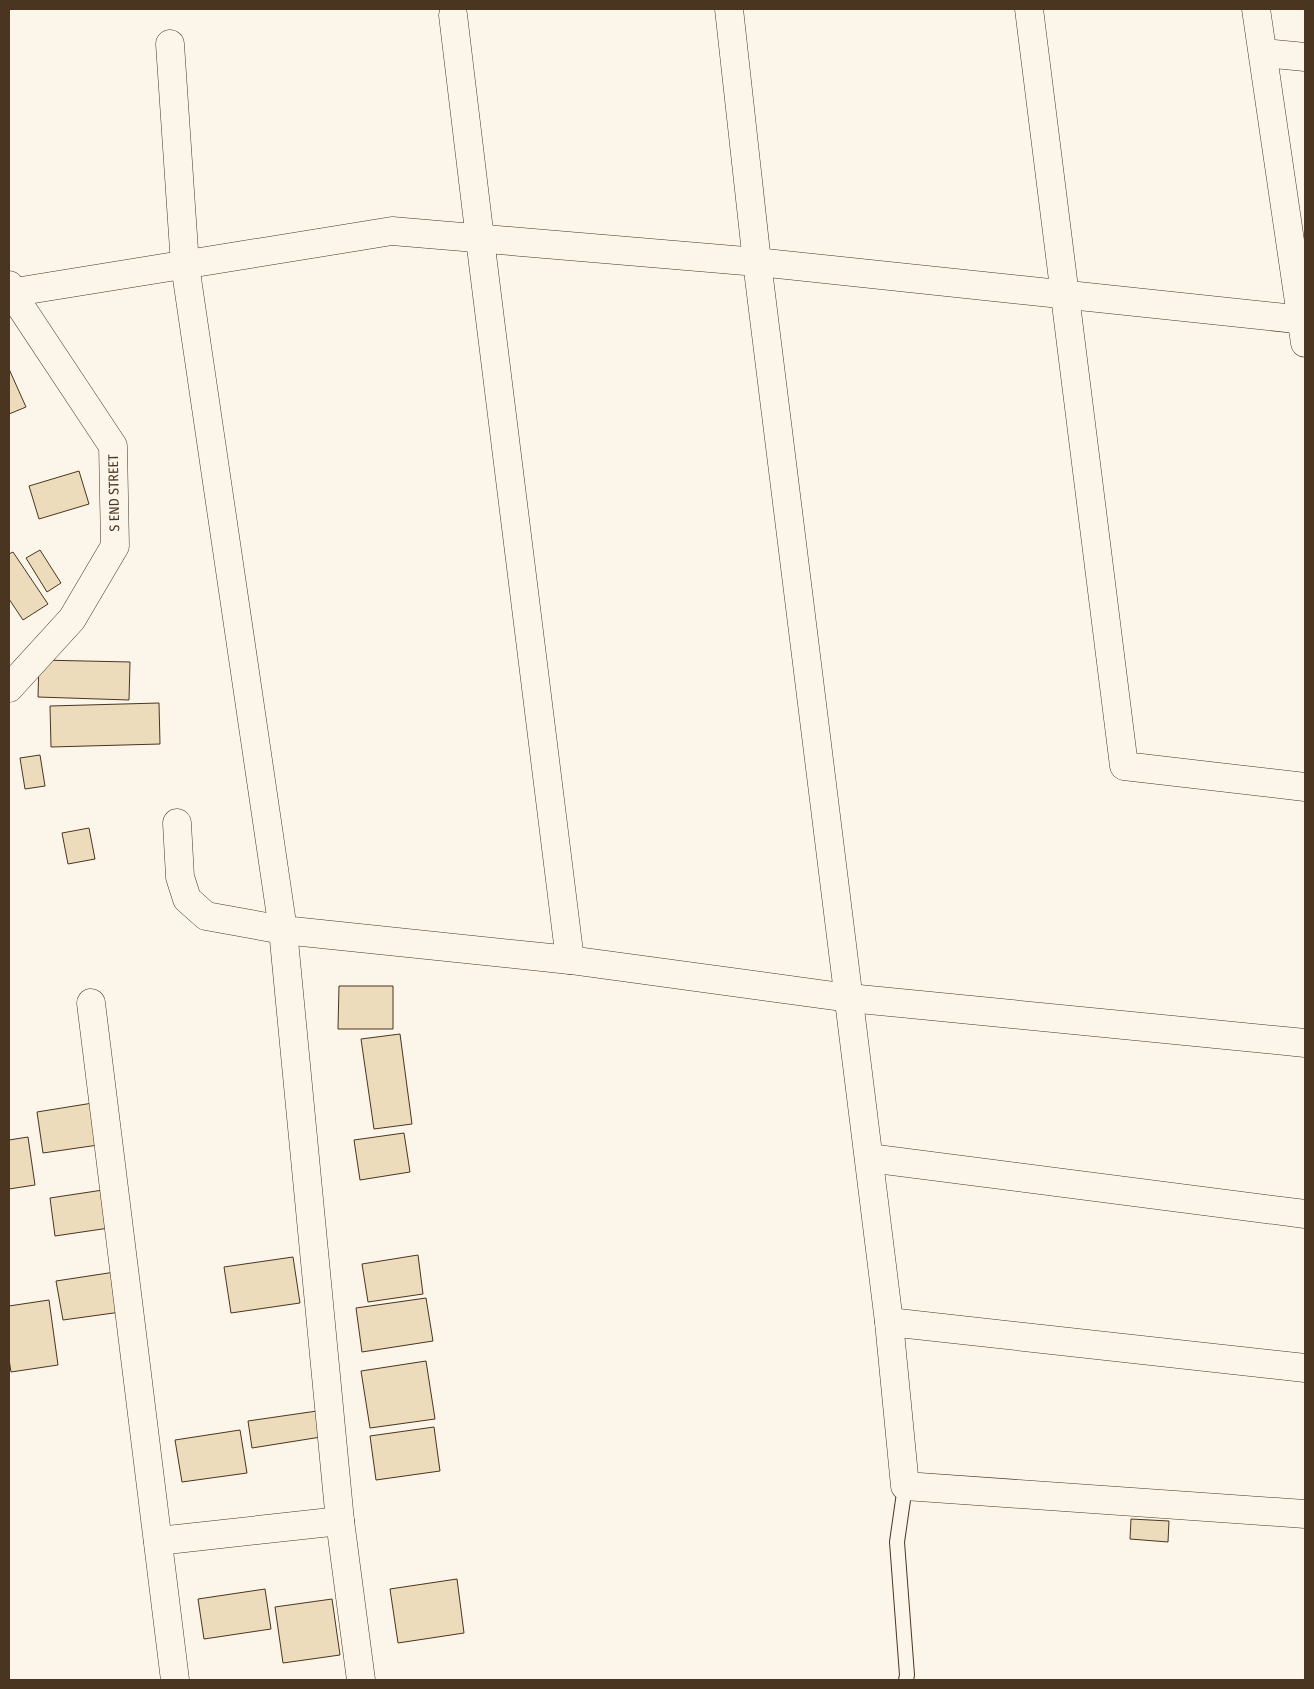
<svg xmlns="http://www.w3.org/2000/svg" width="1314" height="1689" font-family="'Fira Sans Condensed',sans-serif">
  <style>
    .building { fill: #ecdcbc; stroke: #4a3520 }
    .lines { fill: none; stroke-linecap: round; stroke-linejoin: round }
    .lane-casing { stroke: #4a3520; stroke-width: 16 }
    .street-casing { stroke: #4a3520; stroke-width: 29 }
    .lane { stroke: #fbf6e9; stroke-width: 14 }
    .street { stroke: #fbf6e9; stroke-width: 28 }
    .labels { text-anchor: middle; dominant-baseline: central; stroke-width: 4; stroke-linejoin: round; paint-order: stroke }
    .street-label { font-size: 14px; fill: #4a3520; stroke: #fbf6e9 }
  </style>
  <rect width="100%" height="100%" fill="#fbf6e9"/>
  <g class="building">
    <polygon points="9,369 26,407 9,414"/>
    <polygon points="79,471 89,504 39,519 29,486"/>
    <polygon points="40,550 61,583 47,592 26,558"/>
    <polygon points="13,552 48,604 23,620 9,599 9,554"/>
    <polygon points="39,660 130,662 129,700 38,697"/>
    <polygon points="159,703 160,744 51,747 50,706"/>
    <polygon points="40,755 45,786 25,789 20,758"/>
    <polygon points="89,828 95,859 68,864 62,833"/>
    <polygon points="339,986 393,986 393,1029 338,1029"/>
    <polygon points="400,1034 412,1124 374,1129 361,1039"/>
    <polygon points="99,1102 105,1144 43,1153 37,1112"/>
    <polygon points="404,1133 410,1172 360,1180 354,1140"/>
    <polygon points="28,1137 35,1185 9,1189 9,1140"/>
    <polygon points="103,1190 109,1228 55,1236 50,1198"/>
    <polygon points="418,1255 423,1294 368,1302 362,1264"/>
    <polygon points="293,1257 300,1303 231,1313 224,1267"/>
    <polygon points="115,1272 121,1312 63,1320 56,1281"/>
    <polygon points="426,1298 433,1341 362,1352 356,1308"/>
    <polygon points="49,1300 58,1365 11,1372 9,1359 9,1306"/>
    <polygon points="426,1361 435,1419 370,1428 361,1371"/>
    <polygon points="317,1411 321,1437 252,1448 248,1421"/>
    <polygon points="434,1427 440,1471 376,1480 370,1436"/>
    <polygon points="240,1430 247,1473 182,1482 175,1440"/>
    <polygon points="1131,1519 1169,1521 1168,1542 1130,1539"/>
    <polygon points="457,1579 464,1633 398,1643 390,1589"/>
    <polygon points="265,1589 271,1629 204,1639 198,1599"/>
    <polygon points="332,1599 340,1655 283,1663 275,1607"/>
  </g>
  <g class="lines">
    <defs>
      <polyline id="lane" points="905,1486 897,1542 907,1675 906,1680"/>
      <g id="street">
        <polyline points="729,9 757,262 889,1322 905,1486 1305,1514"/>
        <polyline points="1029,9 1124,766 1305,787"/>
        <polyline points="1256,9 1305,343"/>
        <polyline points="453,15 480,239 570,960"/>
        <polyline points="170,44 185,265 283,930 570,960 849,998 1305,1043"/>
        <polyline points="1263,53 1305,57"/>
        <polyline points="9,285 11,292 113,446 115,546 72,619 9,688"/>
        <polyline points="9,293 392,231 757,262 1305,320"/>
        <polyline points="177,823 180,877 187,899 206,916 283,930 340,1521 361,1680"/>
        <polyline points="91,1003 175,1680"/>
        <polyline points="869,1158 1305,1214"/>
        <polyline points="889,1322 1305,1368"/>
        <polyline points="158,1541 340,1521"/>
      </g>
    </defs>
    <use href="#lane" class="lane-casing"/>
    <use href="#street" class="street-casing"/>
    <use href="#lane" class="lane"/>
    <use href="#street" class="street"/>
  </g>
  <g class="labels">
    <g class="street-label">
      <text transform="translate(114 493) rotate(-91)">S END STREET</text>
    </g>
  </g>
  <rect width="1314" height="1689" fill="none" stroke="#4a3520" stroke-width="20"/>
</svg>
